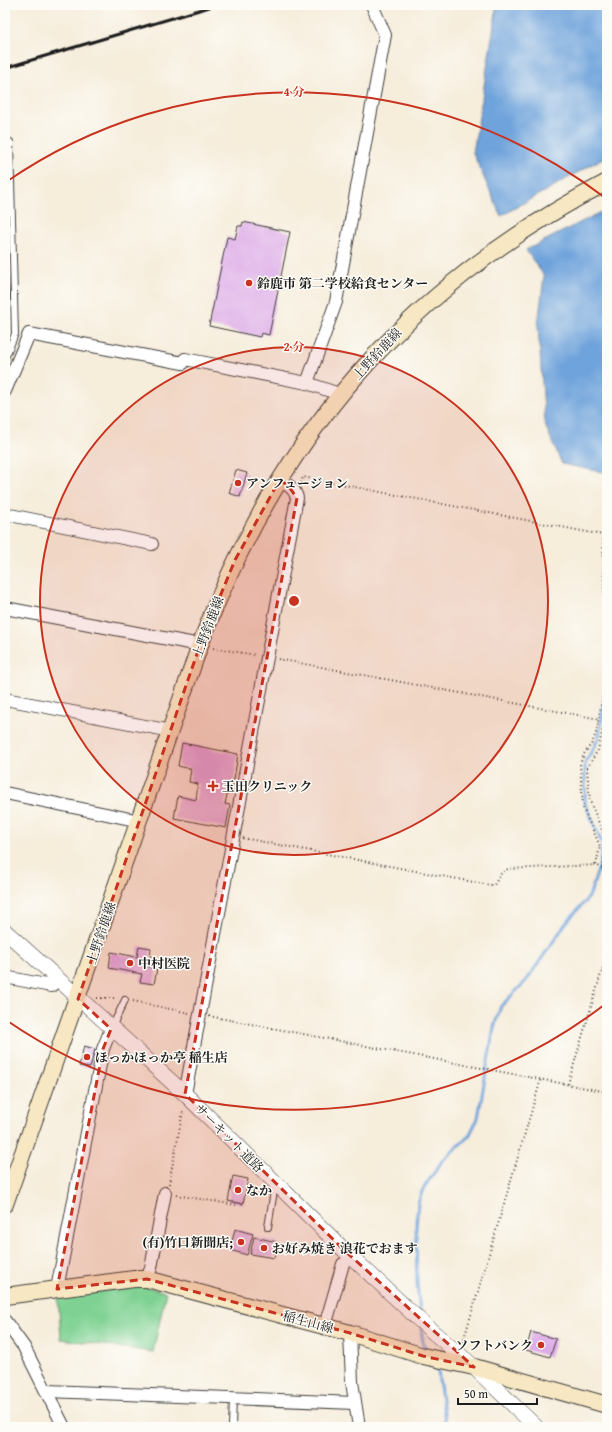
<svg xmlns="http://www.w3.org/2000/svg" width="612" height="1432" font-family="'Gentium Book Plus','Noto Serif JP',serif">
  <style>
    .green { fill: #7ed192; stroke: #4d7657 }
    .water { fill: #6ea3db; stroke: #45607c }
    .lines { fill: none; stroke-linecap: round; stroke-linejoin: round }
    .stream { stroke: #6ea3db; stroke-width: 3 }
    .building { fill: #deade8 }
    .service-casing { stroke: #3d3b39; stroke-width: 8 }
    .minor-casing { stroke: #3d3b39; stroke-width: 14 }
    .tertiary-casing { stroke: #3d3b39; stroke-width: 16 }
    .secondary-casing { stroke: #3d3b39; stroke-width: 18 }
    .path { stroke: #3d3b39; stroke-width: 2; stroke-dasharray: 1 3; stroke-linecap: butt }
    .service { stroke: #fff; stroke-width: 6 }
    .minor { stroke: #fff; stroke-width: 12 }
    .tertiary { stroke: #fff; stroke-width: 15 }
    .secondary { stroke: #f7e8c3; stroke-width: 16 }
    .rail { stroke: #1c1c1c; stroke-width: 3 }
    .marked { fill: #c8321e; fill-opacity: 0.2; stroke: #c8321e; stroke-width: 3; stroke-dasharray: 8 5; stroke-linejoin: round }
    .ring { fill: none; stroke: #c8321e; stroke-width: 2 }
    .poi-dot { fill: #c8321e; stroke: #fdfcf7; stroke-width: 1.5 }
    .labels { text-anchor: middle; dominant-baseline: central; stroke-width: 3; stroke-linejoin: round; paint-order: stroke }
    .poi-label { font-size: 13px; font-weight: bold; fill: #1c1c1c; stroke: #fdfcf7; text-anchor: start }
    .street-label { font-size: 13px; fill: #1c1c1c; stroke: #fdfcf7 }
    .centre { fill: #c8321e; stroke: #fdfcf7; stroke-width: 2 }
    .ring-label { font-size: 12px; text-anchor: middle; font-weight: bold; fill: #c8321e; stroke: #fdfcf7; stroke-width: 3; stroke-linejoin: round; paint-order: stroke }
  </style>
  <rect width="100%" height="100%" fill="#fdfcf7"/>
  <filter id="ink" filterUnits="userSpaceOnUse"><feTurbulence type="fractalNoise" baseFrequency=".025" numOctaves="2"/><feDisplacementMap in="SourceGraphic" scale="8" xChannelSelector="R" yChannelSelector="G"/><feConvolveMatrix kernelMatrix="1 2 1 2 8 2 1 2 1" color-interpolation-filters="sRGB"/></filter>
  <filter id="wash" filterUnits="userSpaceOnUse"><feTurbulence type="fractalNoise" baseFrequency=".012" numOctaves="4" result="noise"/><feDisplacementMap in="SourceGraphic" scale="16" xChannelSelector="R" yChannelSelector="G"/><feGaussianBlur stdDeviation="0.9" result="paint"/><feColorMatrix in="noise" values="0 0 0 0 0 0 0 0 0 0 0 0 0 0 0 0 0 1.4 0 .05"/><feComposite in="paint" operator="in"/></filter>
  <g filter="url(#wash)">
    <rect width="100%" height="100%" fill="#f6eddb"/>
    <polygon class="green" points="142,1286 166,1292 153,1352 61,1339 58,1296"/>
    <g class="water">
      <polygon points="494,5 607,5 607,156 501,216 473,153 494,25 496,12"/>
      <polygon points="607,209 607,470 602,472 562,464 545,425 538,325 544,276 526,250"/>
    </g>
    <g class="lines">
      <g class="stream">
        <polyline points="420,1313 417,1284 416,1226 418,1203 423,1189 442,1161 469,1136 478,1118 494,1027 501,1006 526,981 566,923 589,897 600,864 603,846 585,803 585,762 595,746 599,736 607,689"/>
        <polyline points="421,1328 423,1343 427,1352"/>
        <polyline points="433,1364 438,1372 446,1427"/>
      </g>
    </g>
    <g id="blocks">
      <g class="building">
        <polygon points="243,222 290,232 269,335 261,333 260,337 209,326 227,237 235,239 238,226 242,226"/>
        <polygon points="5,241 10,301 5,312"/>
        <polygon points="236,470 247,473 240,497 229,493"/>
        <polygon points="182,743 238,754 233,786 229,785 225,804 230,805 226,828 174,818 178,796 196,800 198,784 189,782 191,769 178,766"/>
        <polygon points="139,946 151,948 149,967 157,968 154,984 140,982 142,974 109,968 111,952 137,957"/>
        <polygon points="84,1046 95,1049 90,1068 79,1066"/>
        <polygon points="233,1176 248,1179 243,1204 228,1201"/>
        <polygon points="235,1229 253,1234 247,1255 230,1250"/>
        <polygon points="254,1237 277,1242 274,1258 250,1254"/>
        <polygon points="531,1332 556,1339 550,1357 526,1350"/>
      </g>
    </g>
  </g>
  <g filter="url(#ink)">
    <use href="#blocks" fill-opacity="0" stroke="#3d3b39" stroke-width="1"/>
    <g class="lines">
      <defs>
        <g id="service">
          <polyline points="5,358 15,334 10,142"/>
          <polyline points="112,1027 125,1000"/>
          <polyline points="268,1227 275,1185"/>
          <polyline points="232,1427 233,1398"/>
        </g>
        <g id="minor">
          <polyline points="5,391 29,334 183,363 185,359 307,383"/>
          <polyline points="339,394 307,383 336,302 385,35 372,5"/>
          <polyline points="5,514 152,544"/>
          <polyline points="5,608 200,645"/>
          <polyline points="5,699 171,731"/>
          <polyline points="5,793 140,821"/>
          <polyline points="5,977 51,986 57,980"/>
          <path d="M185,1094L297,498C295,489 288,484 279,481"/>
          <polyline points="147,1279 151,1268 165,1193"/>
          <polyline points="57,1289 103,1049 111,1029"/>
          <polyline points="5,1321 24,1347 64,1427"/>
          <polyline points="325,1326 343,1264"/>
          <polyline points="350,1333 352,1382 359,1427"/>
          <polyline points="47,1391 355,1403"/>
        </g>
        <polyline id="tertiary" points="5,931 185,1094 344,1250 427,1327 474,1367 536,1427"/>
        <g id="secondary">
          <path d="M5,1204L200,645C279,434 407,287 607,182"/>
          <polyline points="5,1296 134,1279 147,1279 350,1333 423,1356 474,1367 607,1405"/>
        </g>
      </defs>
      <use href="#service" class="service-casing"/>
      <use href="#minor" class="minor-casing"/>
      <use href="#tertiary" class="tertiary-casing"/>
      <use href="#secondary" class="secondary-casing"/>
      <g class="path">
        <polyline points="301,483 303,477 603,535 604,596 607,610"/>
        <polyline points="213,648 256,655"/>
        <polyline points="278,659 599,719"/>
        <polyline points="607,711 598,750 587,768 590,801 607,843"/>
        <polyline points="243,838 489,885 494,885 502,872 508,869 596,865 602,868 607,850"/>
        <polyline points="596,865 600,846 583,808 580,764 584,754 592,743 596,733 607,673"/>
        <polyline points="97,998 117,998"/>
        <polyline points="133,1001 189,1013"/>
        <polyline points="209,1016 607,1092"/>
        <polyline points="568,1084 607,954"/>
        <polyline points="169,1184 183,1111"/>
        <polyline points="176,1195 236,1205"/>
        <polyline points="463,1342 541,1079"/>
      </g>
      <use href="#service" class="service"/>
      <use href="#minor" class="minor"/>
      <use href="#tertiary" class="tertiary"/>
      <use href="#secondary" class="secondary"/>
      <polyline class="rail" points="5,68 216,5"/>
    </g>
  </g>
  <path class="marked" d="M279,481L287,484L297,498L185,1094L344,1250L474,1367L423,1356L350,1333L147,1279L57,1289L103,1049L111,1029L78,999L200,645L235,560Z"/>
  <circle cx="294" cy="601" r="254" fill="#c8321e" fill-opacity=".12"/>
  <g class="ring">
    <circle cx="294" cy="601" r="254"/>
    <path d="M604 1005A509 509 0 0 1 6 1020M6 182A509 509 0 0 1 604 197"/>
  </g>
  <g class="poi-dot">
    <circle cx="249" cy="283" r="4"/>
    <circle cx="238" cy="483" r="4"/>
    <path d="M211 780h4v4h4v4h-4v4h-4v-4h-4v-4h4z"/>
    <circle cx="130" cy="963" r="4"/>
    <circle cx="87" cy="1057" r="4"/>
    <circle cx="238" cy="1190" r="4"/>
    <circle cx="241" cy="1242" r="4"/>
    <circle cx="264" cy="1248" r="4"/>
    <circle cx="541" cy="1345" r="4"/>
  </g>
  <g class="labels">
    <g class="poi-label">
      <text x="257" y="283">鈴鹿市 第二学校給食センター</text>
      <text x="246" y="483">アンフュージョン</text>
      <text x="222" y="786">玉田クリニック</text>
      <text x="138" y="963">中村医院</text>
      <text x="95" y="1057">ほっかほっか亭 稲生店</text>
      <text x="246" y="1190">なか</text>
      <text x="233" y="1242" text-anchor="end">(有)竹口新聞店;</text>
      <text x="272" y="1248">お好み焼き 浪花でおます</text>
      <text x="533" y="1345" text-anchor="end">ソフトバンク</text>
    </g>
    <g class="street-label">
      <text transform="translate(377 354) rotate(-47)">上野鈴鹿線</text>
      <text transform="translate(208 627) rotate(-69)">上野鈴鹿線</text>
      <text transform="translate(101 933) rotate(-71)">上野鈴鹿線</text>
      <text transform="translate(229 1138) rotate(45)">サーキット道路</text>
      <text transform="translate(308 1322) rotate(15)">稲生山線</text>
    </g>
  </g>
  <circle cx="294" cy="601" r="6" class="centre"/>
  <g class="ring-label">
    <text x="294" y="96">4 分</text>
    <text x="294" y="351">2 分</text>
  </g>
  <rect width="612" height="1432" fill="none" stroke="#fdfcf7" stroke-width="20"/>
  <path d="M458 1398v6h79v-6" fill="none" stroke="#1c1c1c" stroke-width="2"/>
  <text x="464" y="1398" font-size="12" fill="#1c1c1c" stroke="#fdfcf7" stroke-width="3" paint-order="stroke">50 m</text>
</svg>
